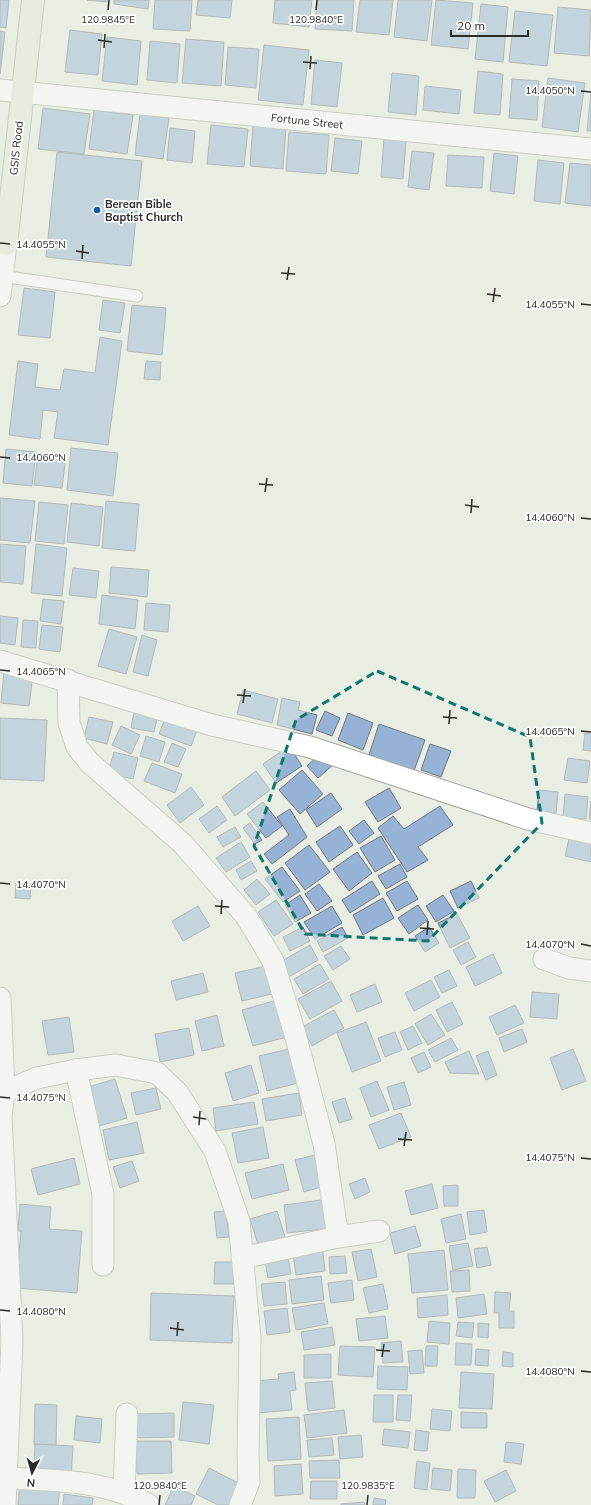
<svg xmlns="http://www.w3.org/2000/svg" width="591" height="1505" font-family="Mulish,sans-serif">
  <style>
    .building { fill: #96b3d6; stroke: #727880 }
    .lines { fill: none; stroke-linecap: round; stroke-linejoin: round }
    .service-casing { stroke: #a4a79e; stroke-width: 13 }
    .minor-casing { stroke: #a4a79e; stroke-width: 23 }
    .secondary-casing { stroke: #a4a79e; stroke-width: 24 }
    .service { stroke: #fff; stroke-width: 11 }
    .minor { stroke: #fff; stroke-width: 21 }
    .secondary { stroke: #e4ecd7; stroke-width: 22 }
    .marked { fill: none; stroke: #0f766e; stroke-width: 3; stroke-dasharray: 8 5; stroke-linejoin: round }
    .ticks { fill: none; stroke: #2b2c28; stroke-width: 1.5 }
    .poi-dot { fill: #115dab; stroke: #fff; stroke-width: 1.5 }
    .labels { text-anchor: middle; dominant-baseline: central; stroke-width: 3.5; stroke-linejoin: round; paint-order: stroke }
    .street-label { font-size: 11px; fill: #2b2c28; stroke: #fff }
    .poi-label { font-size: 11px; font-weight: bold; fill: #2b2c28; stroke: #fff; text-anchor: start }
    .ticks-label { font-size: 10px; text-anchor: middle; fill: #2b2c28; stroke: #fff; stroke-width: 3.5; stroke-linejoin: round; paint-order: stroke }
  </style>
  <rect width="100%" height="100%" fill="#e9eee4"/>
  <g class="building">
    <polygon points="0,0 9,0 6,28 0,27"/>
    <polygon points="87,0 107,0 107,2"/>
    <polygon points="114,0 149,0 148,9 114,4"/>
    <polygon points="155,0 192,0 190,31 153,29"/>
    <polygon points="198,0 232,0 230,18 196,15"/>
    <polygon points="275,0 312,0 309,27 273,23"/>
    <polygon points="317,0 354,0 352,31 315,29"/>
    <polygon points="360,0 393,0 389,35 356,32"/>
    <polygon points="398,0 432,0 427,41 394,37"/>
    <polygon points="436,0 473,3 468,49 431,45"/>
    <polygon points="481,4 508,7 503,62 475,59"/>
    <polygon points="558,7 591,10 589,56 554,53"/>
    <polygon points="515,11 553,15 547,66 509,62"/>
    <polygon points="70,30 102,34 98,75 65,72"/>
    <polygon points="0,31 5,32 0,74"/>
    <polygon points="107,37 141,41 137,85 102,81"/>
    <polygon points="186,39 224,42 221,86 182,83"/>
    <polygon points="150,41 180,44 177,83 147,80"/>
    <polygon points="264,45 309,50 303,105 258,100"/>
    <polygon points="228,47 259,49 256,88 225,85"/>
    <polygon points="315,60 342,63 337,107 311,104"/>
    <polygon points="478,71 503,74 500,115 474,113"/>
    <polygon points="392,73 419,76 416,115 388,112"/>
    <polygon points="548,78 585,83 578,132 542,127"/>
    <polygon points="512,79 539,81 537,120 509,118"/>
    <polygon points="425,86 461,90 459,114 423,110"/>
    <polygon points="591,93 591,131 587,131"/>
    <polygon points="43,108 90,114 84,154 38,149"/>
    <polygon points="94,110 133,115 127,154 89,149"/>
    <polygon points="140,114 169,118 163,159 135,155"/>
    <polygon points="211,125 248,129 244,167 207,164"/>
    <polygon points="253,125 286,128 283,169 250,166"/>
    <polygon points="170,128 195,131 192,163 167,160"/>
    <polygon points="289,132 329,135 326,174 286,171"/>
    <polygon points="335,138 362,141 358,174 331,171"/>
    <polygon points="384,139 406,141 403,179 381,177"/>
    <polygon points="412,151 434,153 429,190 408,187"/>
    <polygon points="57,152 142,161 131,266 46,257"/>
    <polygon points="494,153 518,156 514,194 490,191"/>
    <polygon points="448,155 484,157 482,188 446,186"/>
    <polygon points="538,160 564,163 560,204 534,201"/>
    <polygon points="570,163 591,165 591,206 565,203"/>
    <polygon points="24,288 55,292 50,338 18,335"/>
    <polygon points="103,300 125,303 120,333 99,330"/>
    <polygon points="132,305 166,308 162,355 127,351"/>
    <polygon points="100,337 122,341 108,445 54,438 58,412 43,410 40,439 9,435 18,361 38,364 35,387 60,390 64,369 95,373"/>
    <polygon points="146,361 161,362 160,380 144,379"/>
    <polygon points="71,448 118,453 113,496 67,490"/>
    <polygon points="6,449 36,452 32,486 3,483"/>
    <polygon points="38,453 66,456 62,488 34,485"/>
    <polygon points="0,498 35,501 30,543 0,540"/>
    <polygon points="106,501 139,504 135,551 102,548"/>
    <polygon points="39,502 68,505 64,544 35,541"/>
    <polygon points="71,503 103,507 99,546 67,542"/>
    <polygon points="0,544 26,546 23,584 0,582"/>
    <polygon points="36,544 67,548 62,596 31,593"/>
    <polygon points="111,567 149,570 147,597 109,593"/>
    <polygon points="73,568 99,571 96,598 69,595"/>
    <polygon points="102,595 138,600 135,629 99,624"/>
    <polygon points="43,599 64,601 61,624 40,621"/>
    <polygon points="146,603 170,605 168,632 144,630"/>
    <polygon points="0,616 18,618 15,645 0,643"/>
    <polygon points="23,620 38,621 36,648 21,647"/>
    <polygon points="42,625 63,627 60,652 39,649"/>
    <polygon points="109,629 137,637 126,674 98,666"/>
    <polygon points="142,635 157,640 148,676 133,672"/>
    <polygon points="4,671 33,674 29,706 1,703"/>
    <polygon points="243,690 278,699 272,723 237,714"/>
    <polygon points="282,698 300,702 298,710 317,715 312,734 277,725"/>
    <polygon points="135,706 159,710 154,732 131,728"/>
    <polygon points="325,711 340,718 332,736 316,730"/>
    <polygon points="348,713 373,723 363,750 338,740"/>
    <polygon points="166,716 198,728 191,746 159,734"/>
    <polygon points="89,717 113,722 107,744 84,738"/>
    <polygon points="0,718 47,720 44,781 0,779"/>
    <polygon points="379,724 425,740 414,771 369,755"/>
    <polygon points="121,726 140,735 131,754 112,745"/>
    <polygon points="585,733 591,734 591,751 583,750"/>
    <polygon points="146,736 165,742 159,762 140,756"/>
    <polygon points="172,743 186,749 178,767 164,762"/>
    <polygon points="430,744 451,751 441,777 421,770"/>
    <polygon points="289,746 302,766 276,783 263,764"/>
    <polygon points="114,752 138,758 133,779 108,773"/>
    <polygon points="322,752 333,765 318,778 307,766"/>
    <polygon points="568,758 590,761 587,783 564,780"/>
    <polygon points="152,763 182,774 175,793 144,781"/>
    <polygon points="302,770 323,794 300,814 279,790"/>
    <polygon points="256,771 270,790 235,816 222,797"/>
    <polygon points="191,787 204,805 180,823 167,805"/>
    <polygon points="389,788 401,808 378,822 365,802"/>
    <polygon points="539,790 558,792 556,813 537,811"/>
    <polygon points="331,793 342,809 317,827 306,810"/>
    <polygon points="565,794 588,797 586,819 563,817"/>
    <polygon points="591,801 591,820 589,819"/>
    <polygon points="263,802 282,826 266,838 247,814"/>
    <polygon points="217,806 227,820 209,833 199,819"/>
    <polygon points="440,806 453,825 418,847 428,860 407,872 378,828 393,816 404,829"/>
    <polygon points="290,809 307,837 272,864 264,854 289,835 277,817"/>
    <polygon points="364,820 374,833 359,844 349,831"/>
    <polygon points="250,823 262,840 255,844 243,828"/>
    <polygon points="340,826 353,845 329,862 316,842"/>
    <polygon points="235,827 241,837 223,847 217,837"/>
    <polygon points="570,835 591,840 591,862 565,856"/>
    <polygon points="381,836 395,860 375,872 360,848"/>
    <polygon points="241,842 250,857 226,872 216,858"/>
    <polygon points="309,845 330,872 305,890 285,863"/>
    <polygon points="357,852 372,873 349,891 333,869"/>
    <polygon points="251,861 257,871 241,880 236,870"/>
    <polygon points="400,864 407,877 386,889 378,876"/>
    <polygon points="282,867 300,891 283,902 265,879"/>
    <polygon points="257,879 270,894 256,905 244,890"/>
    <polygon points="372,881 380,894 350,913 342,900"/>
    <polygon points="407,881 418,899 397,911 386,893"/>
    <polygon points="471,881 479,898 458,908 450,891"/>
    <polygon points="16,883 31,884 30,899 15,898"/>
    <polygon points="319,884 332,901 317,911 305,894"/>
    <polygon points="300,895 311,913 295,922 285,905"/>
    <polygon points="443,895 454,911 436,922 426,906"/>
    <polygon points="383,898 394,918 363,935 353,915"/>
    <polygon points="276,900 293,924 274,936 258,912"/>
    <polygon points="418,905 428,920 409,934 398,918"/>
    <polygon points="198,906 210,926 183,941 172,921"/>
    <polygon points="332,906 342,923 315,939 304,922"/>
    <polygon points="457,914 470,938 450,948 438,923"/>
    <polygon points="303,927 310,941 290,951 283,937"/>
    <polygon points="342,927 348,938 323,952 317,941"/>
    <polygon points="429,927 439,943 425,952 415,936"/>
    <polygon points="468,942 476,957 461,965 453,950"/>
    <polygon points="310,945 318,960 289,977 280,962"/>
    <polygon points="341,946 350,959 333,970 324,956"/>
    <polygon points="493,954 502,973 475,986 466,967"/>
    <polygon points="320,964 329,979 303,994 294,979"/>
    <polygon points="266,966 272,994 242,1001 235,973"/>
    <polygon points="449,970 457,986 442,993 434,977"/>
    <polygon points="203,973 208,992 176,1000 171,981"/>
    <polygon points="431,980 440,997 414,1011 405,993"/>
    <polygon points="331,981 342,1001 310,1019 298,999"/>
    <polygon points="375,984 382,1002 357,1012 350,995"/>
    <polygon points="532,992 559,994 557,1019 530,1017"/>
    <polygon points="277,1000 287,1037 253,1046 242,1010"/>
    <polygon points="452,1002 463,1024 447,1032 436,1010"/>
    <polygon points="515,1005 524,1023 497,1035 489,1017"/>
    <polygon points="334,1010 344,1028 312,1046 302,1027"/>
    <polygon points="431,1014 445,1035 428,1045 415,1024"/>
    <polygon points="217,1015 224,1046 202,1051 195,1021"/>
    <polygon points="69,1017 74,1052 48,1055 42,1021"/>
    <polygon points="366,1022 381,1061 352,1072 337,1033"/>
    <polygon points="413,1026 422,1043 408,1050 400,1032"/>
    <polygon points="189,1028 194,1055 160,1062 155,1034"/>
    <polygon points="522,1029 527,1042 504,1052 499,1038"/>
    <polygon points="395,1032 402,1050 385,1057 378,1038"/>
    <polygon points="451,1038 458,1050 435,1062 428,1050"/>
    <polygon points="293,1048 302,1082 267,1091 259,1056"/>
    <polygon points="573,1049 586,1081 562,1090 550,1058"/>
    <polygon points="469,1051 479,1074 450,1073 445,1062"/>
    <polygon points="488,1051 497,1075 486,1080 476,1056"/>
    <polygon points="424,1052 431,1067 418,1073 411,1058"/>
    <polygon points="251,1065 259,1093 233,1101 225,1073"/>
    <polygon points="115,1079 127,1118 99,1126 88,1087"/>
    <polygon points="377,1081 389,1110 371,1117 360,1088"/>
    <polygon points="404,1082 411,1105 394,1110 387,1087"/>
    <polygon points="156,1088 161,1109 136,1115 131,1093"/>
    <polygon points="299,1093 302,1115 266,1121 262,1099"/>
    <polygon points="345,1098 352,1119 339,1123 332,1102"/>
    <polygon points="254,1102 258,1124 216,1131 213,1108"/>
    <polygon points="401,1113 411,1137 379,1149 369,1125"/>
    <polygon points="137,1122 144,1153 109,1160 103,1130"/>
    <polygon points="263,1127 269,1158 238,1163 232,1133"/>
    <polygon points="319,1154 327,1185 304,1192 295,1160"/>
    <polygon points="74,1158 80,1184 38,1195 31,1169"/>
    <polygon points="132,1161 139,1181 120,1188 113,1167"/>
    <polygon points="283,1164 289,1190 252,1199 245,1173"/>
    <polygon points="365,1178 370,1192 355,1199 349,1184"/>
    <polygon points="432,1184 438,1208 411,1215 405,1191"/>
    <polygon points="458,1185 458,1206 444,1206 443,1186"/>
    <polygon points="328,1199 332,1228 287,1233 284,1205"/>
    <polygon points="20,1204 51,1207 49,1229 82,1231 77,1293 16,1288 21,1231 18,1231"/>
    <polygon points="484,1210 487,1232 470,1235 467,1212"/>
    <polygon points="226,1211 229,1237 217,1238 214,1212"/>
    <polygon points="277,1211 287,1243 260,1251 250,1219"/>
    <polygon points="461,1214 466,1239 446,1243 441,1219"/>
    <polygon points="415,1226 421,1246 395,1254 390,1233"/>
    <polygon points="468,1243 473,1266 453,1270 449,1246"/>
    <polygon points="322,1245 325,1271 296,1275 292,1248"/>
    <polygon points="487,1247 491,1265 477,1268 474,1249"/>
    <polygon points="371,1249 377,1277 358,1281 352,1252"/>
    <polygon points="444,1250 448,1290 412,1293 408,1254"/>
    <polygon points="287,1252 291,1274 268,1278 264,1256"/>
    <polygon points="345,1256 347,1273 330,1274 329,1257"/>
    <polygon points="215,1262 234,1262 234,1284 214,1284"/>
    <polygon points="469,1270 470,1291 452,1292 450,1271"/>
    <polygon points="321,1276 324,1300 292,1304 289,1280"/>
    <polygon points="352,1280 354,1300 331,1303 328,1283"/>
    <polygon points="285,1282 287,1304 264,1306 261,1284"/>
    <polygon points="383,1284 388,1309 369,1313 363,1288"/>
    <polygon points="495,1292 511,1293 509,1311 514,1311 514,1328 499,1328 499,1313 494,1313"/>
    <polygon points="151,1293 234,1296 232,1343 150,1340"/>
    <polygon points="484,1294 487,1314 458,1318 456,1298"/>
    <polygon points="447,1295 448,1315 418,1318 417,1298"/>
    <polygon points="324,1303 328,1324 296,1330 292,1308"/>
    <polygon points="287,1308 290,1332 267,1335 264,1311"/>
    <polygon points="385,1316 388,1338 359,1341 356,1319"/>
    <polygon points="429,1321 450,1323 449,1344 427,1342"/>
    <polygon points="458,1322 474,1323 472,1338 456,1336"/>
    <polygon points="478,1323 489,1324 488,1338 478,1337"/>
    <polygon points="332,1327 335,1345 304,1350 301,1332"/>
    <polygon points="401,1341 403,1362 383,1363 381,1343"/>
    <polygon points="456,1343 472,1344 471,1365 455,1365"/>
    <polygon points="340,1346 375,1347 373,1377 338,1375"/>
    <polygon points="426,1346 438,1346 437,1366 425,1366"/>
    <polygon points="476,1349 489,1350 488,1366 475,1365"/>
    <polygon points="422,1350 424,1373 410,1374 408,1351"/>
    <polygon points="503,1352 513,1353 513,1367 502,1366"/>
    <polygon points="331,1354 331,1378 304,1378 304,1355"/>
    <polygon points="378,1366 408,1367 407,1390 377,1389"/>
    <polygon points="294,1372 296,1390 290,1391 292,1410 257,1413 254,1381 279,1379 278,1374"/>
    <polygon points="461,1372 494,1374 492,1409 459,1408"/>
    <polygon points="332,1381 335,1408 308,1411 305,1383"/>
    <polygon points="374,1395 393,1395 393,1422 373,1422"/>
    <polygon points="398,1395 412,1395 410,1421 396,1420"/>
    <polygon points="183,1402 214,1405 209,1444 179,1440"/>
    <polygon points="35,1404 57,1405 56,1446 34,1445"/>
    <polygon points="432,1409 452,1411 450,1431 430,1429"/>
    <polygon points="344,1410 347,1433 307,1438 304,1415"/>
    <polygon points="461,1412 487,1413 487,1428 461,1428"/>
    <polygon points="174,1413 174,1437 135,1438 135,1414"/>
    <polygon points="76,1416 102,1419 100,1443 74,1440"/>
    <polygon points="299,1417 301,1459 268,1461 266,1419"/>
    <polygon points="384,1429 410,1432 408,1448 382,1445"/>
    <polygon points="416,1430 429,1432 427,1451 414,1450"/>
    <polygon points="361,1435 363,1457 340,1459 338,1437"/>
    <polygon points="332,1438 334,1455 309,1457 307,1440"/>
    <polygon points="136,1441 171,1441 172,1473 137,1474"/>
    <polygon points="506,1442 524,1444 521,1464 504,1462"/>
    <polygon points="35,1444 73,1446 71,1479 34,1476"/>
    <polygon points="339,1460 340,1478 310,1478 309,1461"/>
    <polygon points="417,1461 430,1463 427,1490 414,1488"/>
    <polygon points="301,1464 303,1494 275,1496 274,1466"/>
    <polygon points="209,1468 240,1484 230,1505 218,1505 196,1494"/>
    <polygon points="433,1468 452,1470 450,1491 431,1489"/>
    <polygon points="458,1469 476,1470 475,1498 457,1498"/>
    <polygon points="506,1470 516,1491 495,1502 484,1481"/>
    <polygon points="311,1481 337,1481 337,1499 310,1499"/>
    <polygon points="20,1482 60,1486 58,1505 18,1505"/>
    <polygon points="174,1486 195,1496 191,1505 165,1505"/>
    <polygon points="64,1494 93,1498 92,1505 63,1505"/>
    <polygon points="374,1498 386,1500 385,1505 373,1505"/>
    <polygon points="364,1502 365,1505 341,1505 341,1504"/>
  </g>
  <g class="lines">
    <defs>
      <polyline id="service" points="2,276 137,296"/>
      <g id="minor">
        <polyline points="0,90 591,149"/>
        <polyline points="0,296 6,244"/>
        <polyline points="0,661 212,725 310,747 528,819 591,833"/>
        <polyline points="68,680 69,723 77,747 90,763 182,843 246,916 273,961 295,1034 324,1144 338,1237 242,1258"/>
        <polyline points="544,959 569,968 591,971"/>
        <polyline points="0,998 4,1092 1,1116 12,1341 5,1505"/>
        <polyline points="76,1070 103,1194 103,1265"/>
        <polyline points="4,1092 37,1078 76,1070 116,1065 157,1073 177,1092 215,1151 239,1221 250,1338 248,1455 249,1482 240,1505"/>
        <polyline points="338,1237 379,1231"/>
        <path d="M6,1478C57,1481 103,1479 149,1505"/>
        <polyline points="124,1492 127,1414"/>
      </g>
      <polyline id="secondary" points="0,243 6,244 33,0"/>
    </defs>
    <use href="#service" class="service-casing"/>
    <use href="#minor" class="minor-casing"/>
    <use href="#secondary" class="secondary-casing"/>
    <use href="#service" class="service"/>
    <use href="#minor" class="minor"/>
    <use href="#secondary" class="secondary"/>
  </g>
  <path d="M0 0H591V1505H0ZM377,671L530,737L542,823L428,941L305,934L254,846L296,720Z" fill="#e9eee4" fill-opacity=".55" fill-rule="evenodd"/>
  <path class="marked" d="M377,671L530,737L542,823L428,941L305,934L254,846L296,720Z"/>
  <path class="ticks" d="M108,10L109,0M316,10L317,0M98,40L112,42M104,48L105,34M303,62L317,63M310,69L311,56M581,91L591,92M0,243L10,244M76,251L89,253M82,259L83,245M281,273L295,274M287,280L289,267M487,294L501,296M493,302L495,288M581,304L591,305M0,457L10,458M259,484L273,485M265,492L267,478M465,505L479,507M471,513L472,499M581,518L591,519M0,670L10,671M237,695L251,696M243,703L245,689M443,717L457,718M449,724L450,710M581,731L591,732M0,883L10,884M215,906L229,907M221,914L222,900M420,928L434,929M427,935L428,921M581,944L591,946M0,1097L10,1098M193,1117L206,1119M199,1125L200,1111M398,1139L412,1140M404,1146L406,1132M581,1158L591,1159M0,1310L10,1311M170,1328L184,1330M177,1336L178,1322M376,1350L390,1351M382,1357L384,1344M581,1371L591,1372M159,1505L160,1495M367,1505L368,1495"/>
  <circle class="poi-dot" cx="97" cy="210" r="4"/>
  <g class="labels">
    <g class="street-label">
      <text transform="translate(307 121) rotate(6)">Fortune Street</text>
      <text transform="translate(16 148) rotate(-84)">GSIS Road</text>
    </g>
    <g class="poi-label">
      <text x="105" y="204">Berean Bible<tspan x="105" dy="13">Baptist Church</tspan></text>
    </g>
  </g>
  <g class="ticks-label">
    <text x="108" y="23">120.9845°E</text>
    <text x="316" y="23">120.9840°E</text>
    <text x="550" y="94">14.4050°N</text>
    <text x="41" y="248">14.4055°N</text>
    <text x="550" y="308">14.4055°N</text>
    <text x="41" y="461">14.4060°N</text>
    <text x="550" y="521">14.4060°N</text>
    <text x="41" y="675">14.4065°N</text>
    <text x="550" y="735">14.4065°N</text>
    <text x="41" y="888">14.4070°N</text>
    <text x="550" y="948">14.4070°N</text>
    <text x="41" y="1101">14.4075°N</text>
    <text x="550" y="1161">14.4075°N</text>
    <text x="41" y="1315">14.4080°N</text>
    <text x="550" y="1375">14.4080°N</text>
    <text x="160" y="1489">120.9840°E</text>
    <text x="368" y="1489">120.9835°E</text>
  </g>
  <g transform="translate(32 1473) rotate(186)" stroke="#ffffff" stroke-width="3" paint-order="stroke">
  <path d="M0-3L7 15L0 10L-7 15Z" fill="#2b2c28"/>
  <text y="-6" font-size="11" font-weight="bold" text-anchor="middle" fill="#2b2c28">N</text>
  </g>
  <path d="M451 30v6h77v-6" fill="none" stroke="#2b2c28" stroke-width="2"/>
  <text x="457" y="30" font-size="12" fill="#2b2c28" stroke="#ffffff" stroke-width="3" paint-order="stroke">20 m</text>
</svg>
